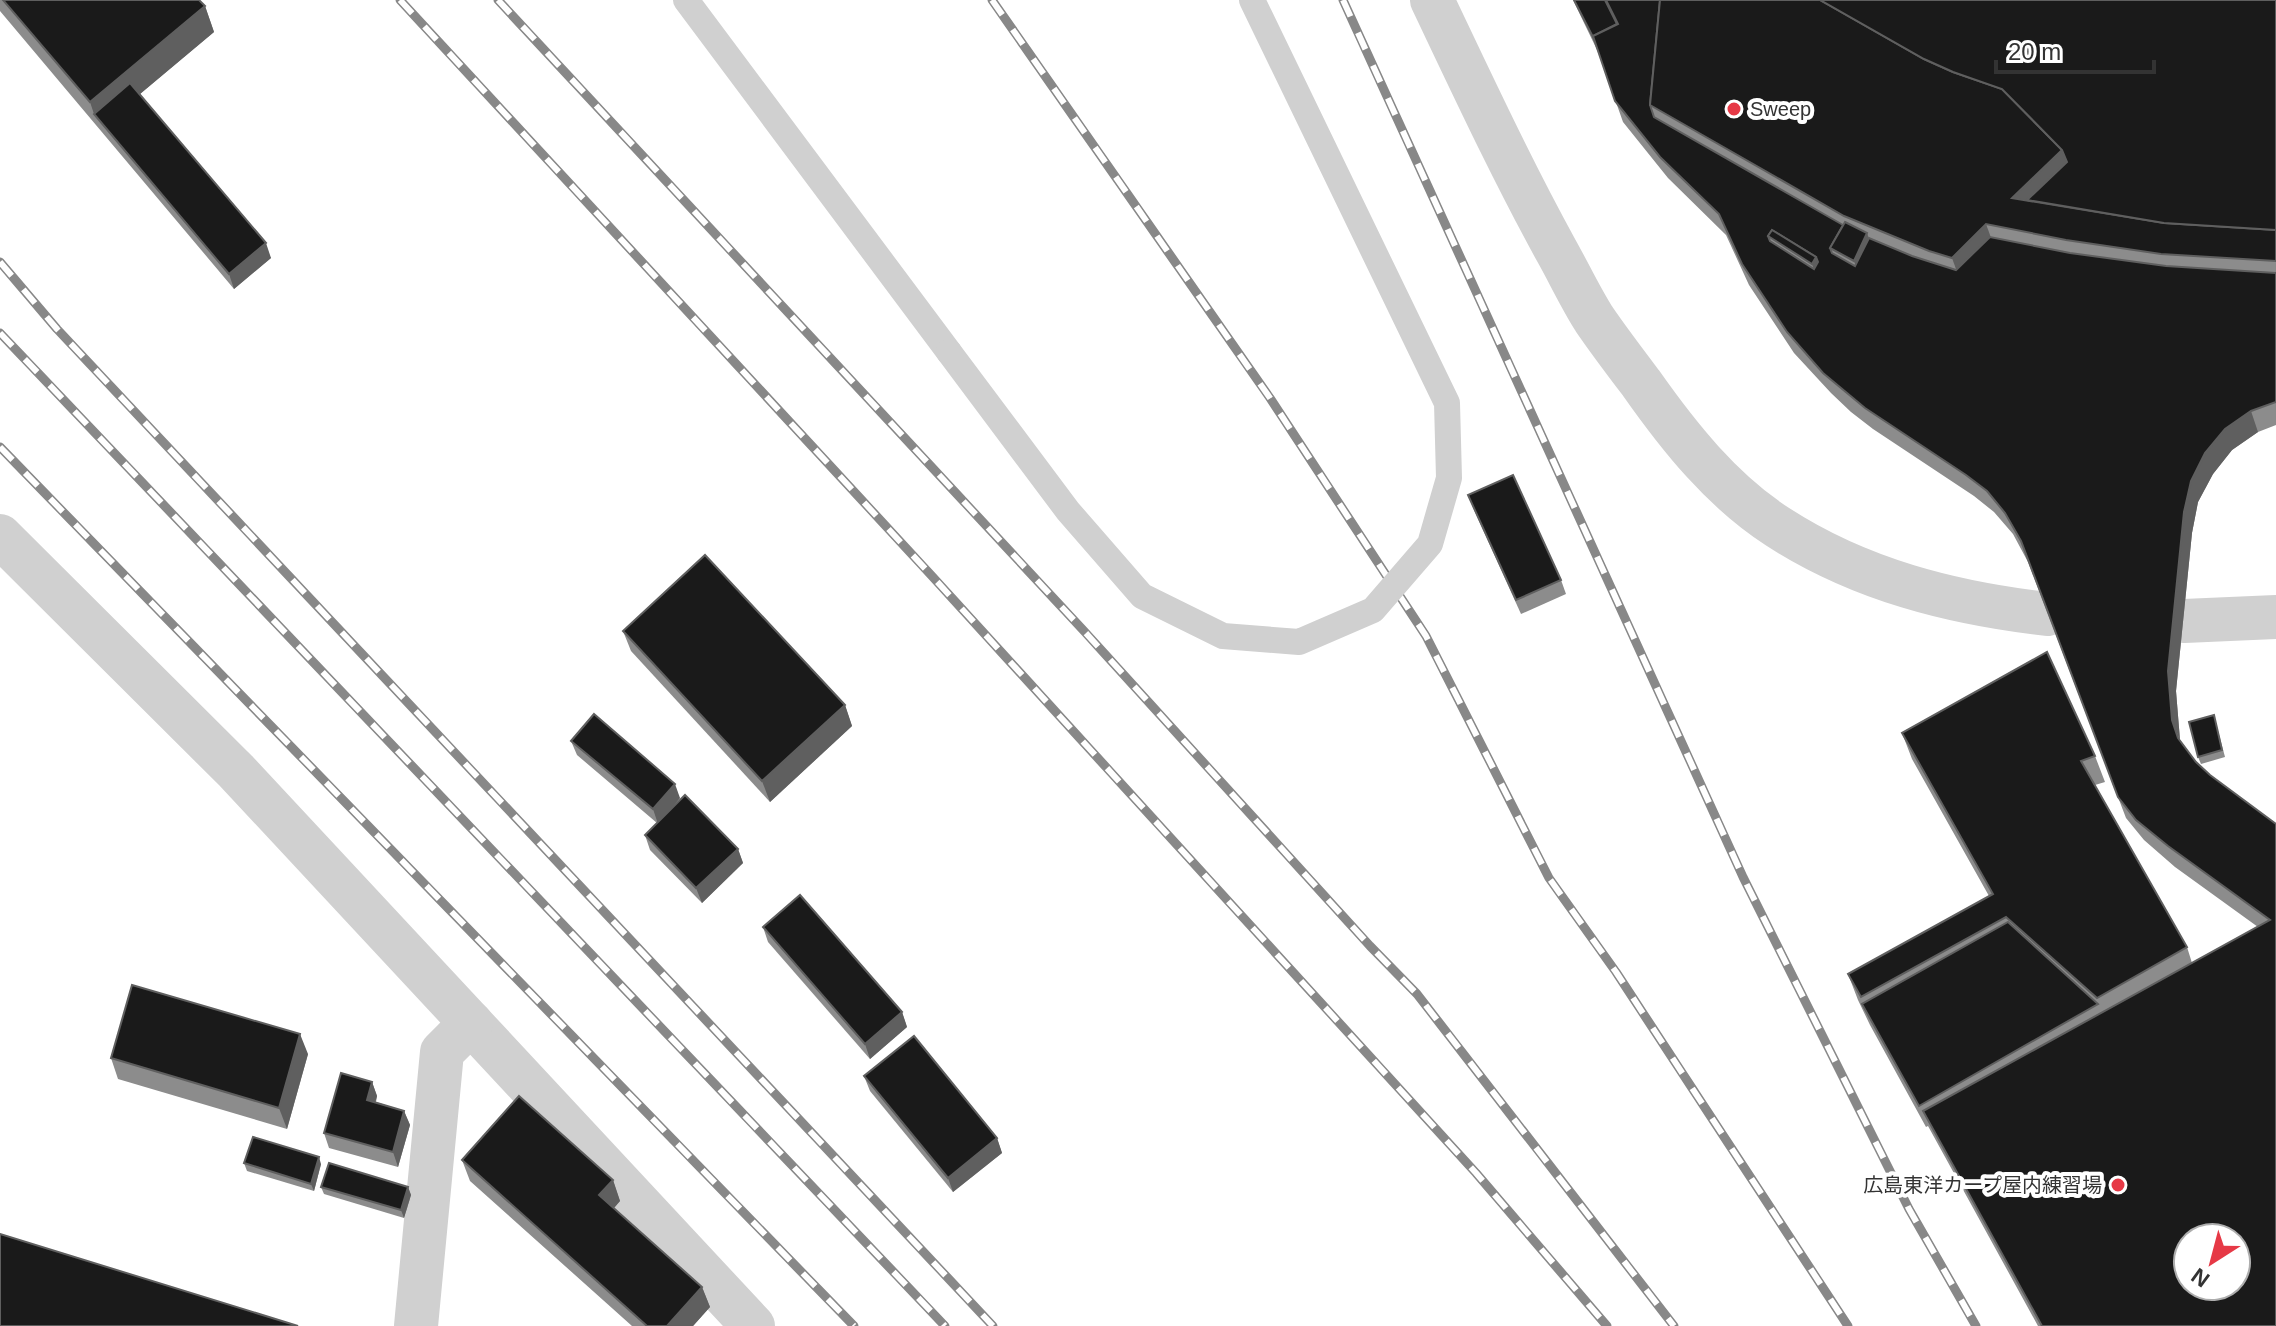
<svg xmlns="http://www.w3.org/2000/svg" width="2276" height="1326" font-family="Helvetica,'Noto Sans JP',sans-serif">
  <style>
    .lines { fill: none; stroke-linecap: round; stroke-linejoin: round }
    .service { stroke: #d0d0d0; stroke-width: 26 }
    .minor { stroke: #d0d0d0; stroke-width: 44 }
    .tertiary { stroke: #d0d0d0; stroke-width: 44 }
    .rail-casing { stroke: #888; stroke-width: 9 }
    .rail { stroke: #fff; stroke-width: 6; stroke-dasharray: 18; stroke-linecap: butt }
    .service-bridge { stroke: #d0d0d0; stroke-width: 26 }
    .wall { fill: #8c8c8c }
    .shaded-wall { fill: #5f5f5f }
    .building { fill: #1a1a1a; stroke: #5f5f5f; stroke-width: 2; fill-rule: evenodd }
    .poi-dot { fill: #e63946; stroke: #fff; stroke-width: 3 }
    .labels { text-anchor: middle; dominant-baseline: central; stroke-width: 8; stroke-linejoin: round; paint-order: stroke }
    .poi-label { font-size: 20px; fill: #333; stroke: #fff; text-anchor: start }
  </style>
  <rect width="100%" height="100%" fill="#fff"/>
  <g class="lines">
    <polyline class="service" points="686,0 949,352"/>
    <g class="minor">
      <polyline points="0,536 236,771 753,1326"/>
      <polyline points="416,1326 442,1052 471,1023"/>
    </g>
    <g class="tertiary">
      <path d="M1432,0C1472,84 1511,168 1556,250C1569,273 1580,297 1594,319C1609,341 1625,362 1641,383C1679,437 1722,491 1778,527C1860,580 1952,603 2047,614"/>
      <polyline points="2184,621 2276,617"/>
    </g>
    <defs>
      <g id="rail">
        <polyline points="400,0 931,575 1476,1173 1607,1326"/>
        <polyline points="498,0 1084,631 1370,946 1417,994 1674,1326"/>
        <polyline points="992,0 1270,398 1426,636 1549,878 1616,972 1848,1326"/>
        <polyline points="1343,0 1743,877 1909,1209 1976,1326"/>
        <polyline points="0,262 57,329 993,1326"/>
        <polyline points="0,333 945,1326"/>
        <polyline points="0,447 854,1326"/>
      </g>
    </defs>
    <use href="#rail" class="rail-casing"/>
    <use href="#rail" class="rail"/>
    <polyline class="service-bridge" points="949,352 1068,511 1142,596 1223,636 1299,642 1373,610 1430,544 1449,478 1447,403 1252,0"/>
  </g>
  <g class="wall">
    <polygon points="0,0 199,0 205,6 214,32 140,94 271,258 234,289 0,11"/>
    <polygon points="1573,0 2276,0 2276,425 2258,432 2232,450 2213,474 2198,502 2192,533 2176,691 2180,740 2196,762 2210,775 2276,824 2276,1326 2038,1326 1928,1126 1926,1127 1870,1025 1858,1000 1848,974 1989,896 1912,759 1902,733 2095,756 2105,782 2095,785 2187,947 2192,963 2258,927 2175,867 2144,840 2126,818 2028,562 2013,534 1994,512 1974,496 1873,429 1851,412 1831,393 1794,353 1749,285 1726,235 1668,178 1623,122 1599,54"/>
    <polygon points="1468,495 1561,580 1566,594 1521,614 1474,510"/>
    <polygon points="623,631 845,705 852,726 770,802 631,651"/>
    <polygon points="2216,723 2225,757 2201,764 2198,757"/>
    <polygon points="571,741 680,798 670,811 738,849 743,863 702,903 650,850 645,835 657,823 577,755"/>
    <polygon points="763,927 902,1012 907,1027 870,1059 768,942"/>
    <polygon points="308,1054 287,1129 118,1079 111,1058"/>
    <polygon points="864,1076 997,1138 1002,1153 953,1192 870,1091"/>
    <polygon points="372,1082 377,1096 376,1102 404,1111 410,1125 398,1167 329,1148 324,1133"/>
    <polygon points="462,1160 613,1180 620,1201 614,1208 702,1287 710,1307 693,1326 632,1326 470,1181"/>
    <polygon points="244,1163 321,1164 314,1191 247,1171"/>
    <polygon points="321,1187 408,1187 411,1195 404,1218 324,1194"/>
  </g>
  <g class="shaded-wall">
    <polygon points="205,6 214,32 103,125 94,114 90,102"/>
    <polygon points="2062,150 2074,182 2042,214 2012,198"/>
    <polygon points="1986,224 1998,257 1964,291 1952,258"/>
    <polygon points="1867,233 1876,259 1863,286 1854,261"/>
    <polygon points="266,243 271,258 234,289 229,274"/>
    <polygon points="1816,257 1825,283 1821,290 1812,264"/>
    <polygon points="2251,411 2258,432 2232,450 2213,474 2198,502 2192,533 2176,691 2180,740 2172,720 2168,671 2184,512 2191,481 2205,453 2225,429"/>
    <polygon points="845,705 852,726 770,802 762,781"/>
    <polygon points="675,784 680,798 658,824 653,809"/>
    <polygon points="738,849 743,863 702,903 696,888"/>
    <polygon points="902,1012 907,1027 870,1059 865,1044"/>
    <polygon points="300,1034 308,1054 287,1129 279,1108"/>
    <polygon points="372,1082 377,1096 372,1114 367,1100"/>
    <polygon points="404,1111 410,1125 398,1167 393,1152"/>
    <polygon points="997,1138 1002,1153 953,1192 948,1178"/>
    <polygon points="319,1157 321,1164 314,1191 311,1184"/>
    <polygon points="613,1180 620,1201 607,1216 599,1195"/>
    <polygon points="408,1187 411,1195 404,1218 401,1210"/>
    <polygon points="702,1287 710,1307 693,1326 667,1326"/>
  </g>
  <g class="building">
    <polygon points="3,0 199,0 205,6 90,102"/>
    <polygon points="1574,0 1605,0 1617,24 1593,36 1595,41"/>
    <path d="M1606,0H1660L1650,105L1654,117L1843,225L1830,248L1832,253L1855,266L1869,238L1912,256L1956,270L1990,237L2070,253L2166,266L2276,273V402L2251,411L2225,429L2205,453L2191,481L2184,512L2168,671L2172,720L2178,738L2196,762L2210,775L2276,824V1326H2042L1923,1111L2270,920L2168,846L2136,820L2118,797L2021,541L2005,513L1987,491L1966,475L1865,408L1823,373L1787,332L1742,264L1719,214L1660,157L1615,101L1593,36L1618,24ZM1772,230L1816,257L1818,262L1814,269L1770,241L1768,236ZM2188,1238H2236V1286H2188Z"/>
    <polygon points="1660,0 1820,0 1924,59 1953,72 2002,89 2062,150 2012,198 2164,223 2276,230 2276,261 2161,254 2066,240 1986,224 1952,258 1929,251 1844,216 1650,105"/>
    <polygon points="1820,0 2276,0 2276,230 2164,223 2027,200 2067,162 2062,150 2002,89 1953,72 1924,59"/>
    <polygon points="130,83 266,243 229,274 94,114"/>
    <polygon points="1845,222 1867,233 1854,261 1830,248"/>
    <polygon points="1772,230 1816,257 1812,264 1768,236"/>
    <polygon points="1513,475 1561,580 1516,600 1468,495"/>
    <polygon points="705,555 845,705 762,781 623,631"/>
    <polygon points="2047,652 2095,756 2081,761 2187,947 2097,998 2006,917 1861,997 1848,974 1993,894 1902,733"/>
    <polygon points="594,714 675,784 653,809 571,741"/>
    <polygon points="2214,715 2222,750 2198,757 2189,722"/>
    <polygon points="685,795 738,849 696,888 645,835"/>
    <polygon points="800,895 902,1012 865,1044 763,927"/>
    <polygon points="2008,922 2098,1004 1919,1106 1862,1004"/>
    <polygon points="132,985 300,1034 279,1108 111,1058"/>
    <polygon points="914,1036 997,1138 948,1178 864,1076"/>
    <polygon points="341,1073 372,1082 367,1100 404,1111 393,1152 324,1133"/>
    <polygon points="519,1096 613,1180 599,1195 702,1287 667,1326 647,1326 462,1160"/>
    <polygon points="253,1137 319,1157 311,1184 244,1163"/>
    <polygon points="329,1163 408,1187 401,1210 321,1187"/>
    <polygon points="0,1234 298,1326 0,1326"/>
  </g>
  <g class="poi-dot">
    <circle cx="1734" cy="109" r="8"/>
    <circle cx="2118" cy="1185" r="8"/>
  </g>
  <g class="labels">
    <g class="poi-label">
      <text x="1750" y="109">Sweep</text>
      <text x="2102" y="1185" text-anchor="end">広島東洋カープ屋内練習場</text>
    </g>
  </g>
  <g transform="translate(2212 1262) rotate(216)"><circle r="38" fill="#ffffff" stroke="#adadad" stroke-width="2"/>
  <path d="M0-6L14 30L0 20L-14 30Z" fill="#e63946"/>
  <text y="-12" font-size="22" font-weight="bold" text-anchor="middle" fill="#333333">N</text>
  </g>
  <path d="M1996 60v12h158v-12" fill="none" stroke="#333333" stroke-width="4"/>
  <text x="2008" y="60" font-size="24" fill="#333333" stroke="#ffffff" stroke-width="6" paint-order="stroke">20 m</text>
</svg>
